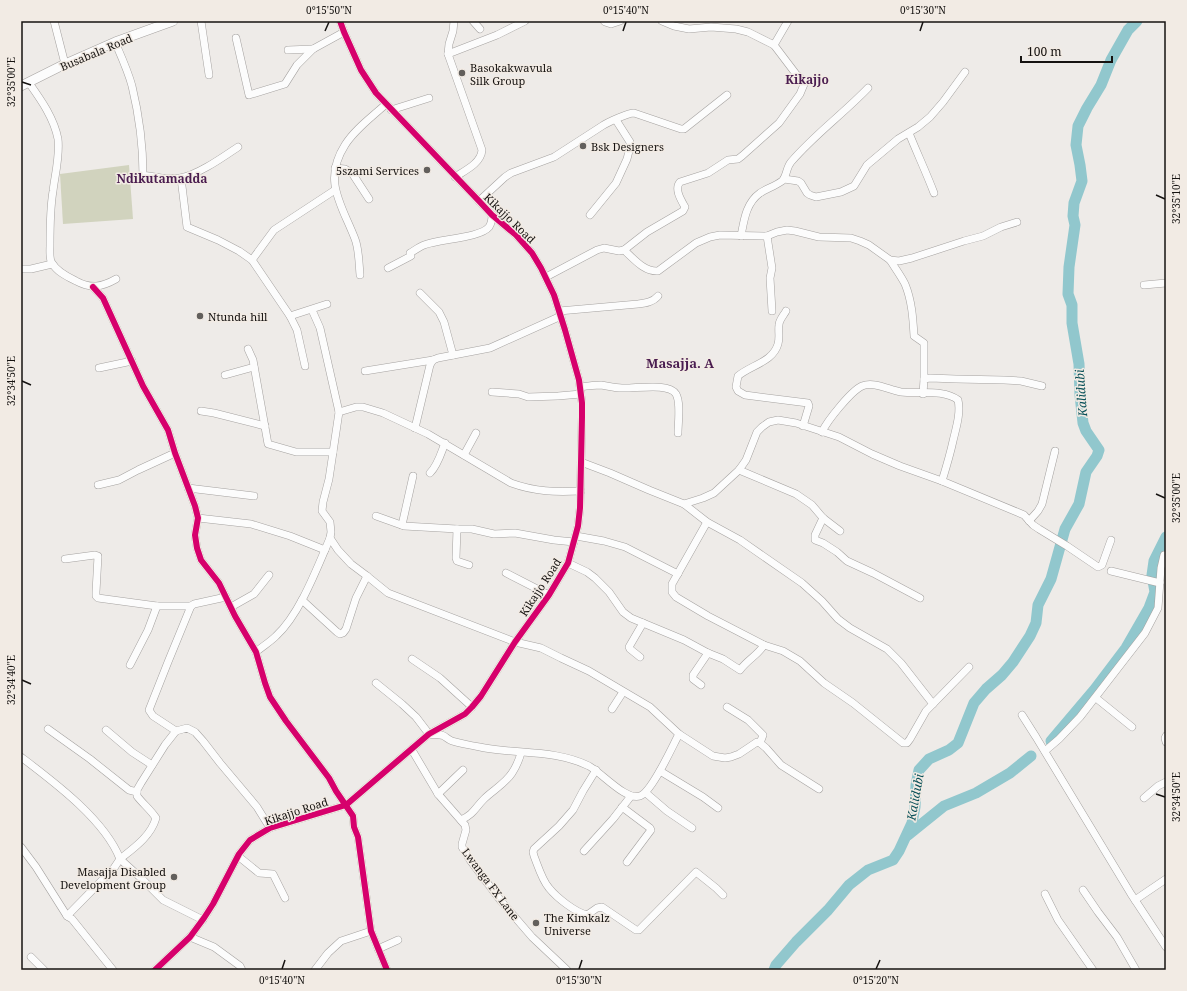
<svg xmlns="http://www.w3.org/2000/svg" width="1187" height="991" font-family="'Noto Serif',serif">
  <style>
    .pitch { fill: #d1d3be }
    .lines { fill: none; stroke-linecap: round; stroke-linejoin: round }
    .river { stroke: #91c7cd; stroke-width: 11 }
    .minor-casing { stroke: #a5a2a0; stroke-width: 8 }
    .tertiary-casing { stroke: #a5a2a0; stroke-width: 10 }
    .minor { stroke: #fcfcfc; stroke-width: 7 }
    .tertiary { stroke: #fcfcfc; stroke-width: 9 }
    .cycleway-casing { stroke: #f2ebe4; stroke-width: 8 }
    .cycleway { stroke: #d6006c; stroke-width: 6 }
    .ticks { fill: none; stroke: #161311; stroke-width: 1.5 }
    .poi-dot { fill: #625f5c; stroke: #f2ebe4; stroke-width: 1.5 }
    .labels { text-anchor: middle; dominant-baseline: central; stroke-width: 3; stroke-linejoin: round; paint-order: stroke }
    .street-label { font-size: 11px; fill: #161311; stroke: #f2ebe4 }
    .poi-label { font-size: 11px; fill: #161311; stroke: #f2ebe4; text-anchor: start }
    .neighbourhood-label { font-size: 12px; font-weight: bold; fill: #4a1d50; stroke: #f2ebe4 }
    .water-label { font-size: 12px; font-style: italic; fill: #095159; stroke: #f2ebe4 }
    .quarter-label { font-size: 13px; font-weight: bold; fill: #4a1d50; stroke: #f2ebe4 }
    .neatline { fill: none; stroke: #161311; stroke-width: 1.5 }
    .ticks-label { font-size: 10px; text-anchor: middle; fill: #161311 }
  </style>
  <rect width="100%" height="100%" fill="#eeebe8"/>
  <polygon class="pitch" points="129,165 133,219 63,224 60,174"/>
  <g class="lines">
    <g class="river">
      <polyline points="1051,741 1095,689 1126,648 1149,608 1155,592 1152,575 1154,561 1166,537"/>
      <polyline points="908,835 944,806 976,793 1010,773 1031,756"/>
      <polyline points="774,970 776,965 796,942 828,910 849,885 868,870 893,860 899,851 912,823 915,807 916,785 919,770 929,759 949,750 958,743 974,703 986,689 1002,675 1013,662 1030,636 1036,623 1038,605 1051,579 1065,529 1079,504 1086,472 1097,456 1099,450 1086,431 1083,423 1080,395 1079,364 1072,323 1072,305 1068,294 1069,267 1075,225 1073,216 1074,203 1082,181 1080,165 1076,145 1078,126 1087,108 1101,85 1111,60 1128,30 1137,21"/>
    </g>
    <defs>
      <g id="minor">
        <polyline points="54,21 65,64"/>
        <polyline points="201,21 209,75"/>
        <path d="M454,21L453,31L449,44L448,54L482,150C481,163 466,170 455,177"/>
        <polyline points="473,21 480,29"/>
        <polyline points="604,21 605,22 611,24 620,21"/>
        <polyline points="662,21 674,26 689,29 711,27 736,29 748,32 774,45 788,21"/>
        <polyline points="236,38 249,95 285,84 297,65 313,49 344,32"/>
        <path d="M115,42C121,56 128,71 132,86C139,115 143,145 143,175C155,177 168,180 180,178C198,175 223,157 238,147"/>
        <polyline points="288,50 313,49"/>
        <polyline points="448,54 497,35 525,21"/>
        <path d="M29,83C41,100 54,118 58,139C60,156 55,174 53,191C50,209 50,227 50,245C50,251 49,259 52,263C57,272 68,277 76,281C91,289 102,287 116,279"/>
        <polyline points="391,110 429,98"/>
        <path d="M909,133C917,153 926,172 934,193"/>
        <polyline points="335,168 345,169 352,173 369,199"/>
        <polyline points="181,178 187,227 218,240 239,251 252,260 290,316 327,304"/>
        <polyline points="784,179 798,181 801,183 807,193 810,195 816,197 841,192 854,186 867,165 898,139 918,127 930,117 943,102 965,72"/>
        <path d="M479,201L505,177L511,173L554,157L602,126C608,122 628,113 634,113L681,129H684L727,95"/>
        <polyline points="590,215 616,183 627,159 630,147 630,142 616,120"/>
        <path d="M741,236C744,220 746,203 760,193C766,189 775,186 782,181C787,176 786,168 791,162C814,135 843,114 868,88"/>
        <polyline points="767,236 772,268 770,278 772,311"/>
        <path d="M624,250C634,259 644,272 658,271L696,243L710,237L720,235L767,236L777,232L787,230L795,231L819,237L851,238L860,241L869,245L890,260L899,261L912,258L964,241L983,236L1001,227L1017,222"/>
        <polyline points="252,260 274,230 335,190"/>
        <path d="M890,260C895,268 901,276 905,284C912,301 913,319 914,336L924,343V379"/>
        <path d="M388,268L411,256L410,253C415,250 419,247 424,245C439,239 480,238 489,227C491,224 492,219 492,215"/>
        <polyline points="21,269 31,269 52,264"/>
        <path d="M360,275C359,264 359,249 355,239C342,205 322,181 345,145C355,129 372,117 386,104"/>
        <path d="M546,277L597,250L604,248L619,251L624,250L647,232L683,211L685,207C681,200 674,189 680,182L708,173L728,160L738,159L742,156L779,123L800,94L805,82L796,74L774,45"/>
        <polyline points="1144,285 1166,283"/>
        <polyline points="93,287 103,298 143,386 168,430 175,453 195,506 198,518 195,535 197,548 201,560 219,583 235,616 256,652 265,683 270,697 286,721 329,778 336,791 353,816 354,827 358,837 371,931 387,970"/>
        <polyline points="420,293 439,312 444,322 453,355"/>
        <path d="M559,311L638,304C646,303 653,302 658,296"/>
        <path d="M786,311C784,315 779,320 779,325C778,331 780,337 778,344C773,362 751,365 738,376L736,387L738,391L745,395L808,403L809,406L803,426"/>
        <polyline points="290,316 297,330 305,366"/>
        <polyline points="248,349 253,360 268,444 296,452 333,452"/>
        <polyline points="99,368 132,361"/>
        <polyline points="365,371 433,360"/>
        <polyline points="225,375 254,367"/>
        <path d="M580,387C587,386 594,385 601,385C608,386 615,388 622,388C634,389 669,382 676,394C681,403 678,423 678,433"/>
        <polyline points="492,392 519,394 528,397 558,396 581,394"/>
        <polyline points="923,394 924,379 930,378 956,379 1004,380 1021,381 1042,386"/>
        <polyline points="201,411 214,413 265,426"/>
        <path d="M339,412L356,407H363L383,413L428,434L511,483C536,492 555,492 581,491"/>
        <polyline points="415,428 430,365 433,360 438,358 490,348 561,316"/>
        <path d="M822,432C827,421 851,391 862,386C874,381 889,390 901,392C919,394 944,389 958,400C961,413 956,428 953,441C950,455 946,468 942,481"/>
        <polyline points="464,455 476,433"/>
        <polyline points="581,462 610,473 649,490 684,504 707,522 740,540 802,583 822,601 838,619 850,628 887,649 901,663 933,704"/>
        <polyline points="739,470 796,494 812,505 823,518 840,531"/>
        <path d="M430,473C438,465 441,453 445,443"/>
        <polyline points="98,485 119,480 138,470 175,453"/>
        <polyline points="188,488 254,496"/>
        <polyline points="684,504 703,498 714,493 727,481 739,470 746,460 757,432 762,427 769,422 778,420 796,423 839,437 872,454 900,466 942,481 1017,512 1024,515 1033,525 1039,529 1067,546 1098,567 1102,565 1111,540"/>
        <polyline points="376,516 404,526 457,529 472,529 494,534 515,533 554,540 574,542"/>
        <polyline points="198,518 251,524 290,536 325,550"/>
        <polyline points="823,518 815,535 815,540 823,543 837,552 847,561 873,573 920,598"/>
        <polyline points="1029,521 1038,511 1042,504 1055,451"/>
        <polyline points="707,522 672,584 672,592 676,597 708,616 764,645 783,651 800,661 824,683 853,703 903,743 907,743 910,739 926,711 969,667"/>
        <polyline points="402,525 413,476"/>
        <polyline points="457,529 456,558 457,561 469,565"/>
        <polyline points="576,536 604,541 625,547 678,574"/>
        <polyline points="330,538 338,550 351,564 367,576 388,593 515,642 541,648 561,658 589,671 650,707 679,734 713,756 725,758 731,757 739,754 757,742 760,743 766,748 781,765 819,789"/>
        <polyline points="65,559 95,555 98,556 96,592 96,596 98,598 157,606"/>
        <path d="M568,563L587,572L595,578L609,592L623,612L631,618L684,640L708,653L723,659L740,670C747,660 758,655 764,645"/>
        <polyline points="1111,571 1160,583"/>
        <polyline points="506,573 549,595"/>
        <polyline points="302,600 337,632 340,634 343,633 346,629 356,598 367,576"/>
        <polyline points="231,607 254,594 269,575"/>
        <path d="M256,652C263,646 270,642 276,636C300,614 317,568 330,538L331,532L330,522L322,511L323,502L329,479L339,412L320,328L312,310"/>
        <polyline points="640,657 630,649 629,647 643,623"/>
        <polyline points="412,659 440,678 472,707"/>
        <polyline points="130,665 148,630 157,606 191,606"/>
        <path d="M376,683L402,704L416,717L429,734C434,735 440,734 444,736C447,738 449,740 452,741C462,744 474,746 485,748C519,754 557,750 589,766C602,773 626,801 640,796C652,792 672,747 679,734"/>
        <polyline points="701,685 693,679 693,675 708,653"/>
        <polyline points="1096,698 1132,727"/>
        <polyline points="727,707 748,720 763,735 760,743"/>
        <polyline points="612,709 623,692"/>
        <polyline points="1022,715 1036,737 1131,894 1166,947"/>
        <polyline points="48,729 90,759 129,790 137,792"/>
        <polyline points="106,730 132,752 152,765"/>
        <polyline points="176,731 153,716 149,710 168,662 191,606 194,604 226,597"/>
        <polyline points="1166,736 1165,738 1166,742"/>
        <polyline points="412,750 438,794 465,825 466,830 462,844 462,847 470,860 501,901 532,937 567,970"/>
        <polyline points="1045,751 1059,739 1080,717 1145,633 1158,608 1161,568 1164,555"/>
        <path d="M21,757C54,782 105,820 120,859L114,868L67,916L72,919L113,970"/>
        <path d="M596,770L583,791L573,810L559,826L534,849L533,852L534,856C538,866 542,880 549,888C557,898 575,912 587,915L597,908L602,907L636,930H639L696,872L716,888L723,895"/>
        <polyline points="660,771 703,797 718,808"/>
        <polyline points="646,793 667,811 692,828"/>
        <polyline points="438,794 463,770"/>
        <polyline points="1144,798 1158,786 1166,782"/>
        <polyline points="622,807 650,828 651,830 627,862"/>
        <path d="M461,820C474,814 475,808 484,799C493,790 505,784 512,773C516,767 519,760 521,753"/>
        <polyline points="21,847 36,867 67,916"/>
        <polyline points="584,851 613,819 631,796"/>
        <polyline points="238,856 259,873 273,874 285,898"/>
        <polyline points="1083,890 1098,912 1117,937 1136,970"/>
        <polyline points="1045,894 1058,920 1093,970"/>
        <polyline points="1135,900 1166,879"/>
        <path d="M203,920L163,900L142,879L120,859C134,848 151,836 156,818C150,809 143,804 137,796V790L141,783L165,745L176,731L187,728L195,732L203,741L220,763L257,807L270,828"/>
        <polyline points="190,937 214,947 240,966 242,970"/>
        <polyline points="378,949 398,940"/>
        <polyline points="31,957 44,970"/>
        <polyline points="155,970 190,937 204,918 213,904 239,854 250,840 270,828 346,805 429,734 465,714 472,707 481,696 515,642 549,595 568,563 578,526 580,508 582,417 582,403 579,380 565,330 554,295 541,268 532,253 516,235 492,215 479,201 376,93 361,70 344,32 340,21"/>
        <polyline points="315,970 328,953 341,941 371,931"/>
      </g>
      <polyline id="tertiary" points="21,86 65,64 115,42 173,21"/>
    </defs>
    <use href="#minor" class="minor-casing"/>
    <use href="#tertiary" class="tertiary-casing"/>
    <use href="#minor" class="minor"/>
    <use href="#tertiary" class="tertiary"/>
    <defs>
      <g id="cycleway">
        <polyline points="93,287 103,298 143,386 168,430 175,453 195,506 198,518 195,535 197,548 201,560 219,583 235,616 256,652 265,683 270,697 286,721 329,778 336,791 353,816 354,827 358,837 371,931 387,970"/>
        <polyline points="155,970 190,937 204,918 213,904 239,854 250,840 270,828 346,805 429,734 465,714 472,707 481,696 515,642 549,595 568,563 578,526 580,508 582,417 582,403 579,380 565,330 554,295 541,268 532,253 516,235 492,215 479,201 376,93 361,70 344,32 340,21"/>
      </g>
    </defs>
    <use href="#cycleway" class="cycleway-casing"/>
    <use href="#cycleway" class="cycleway"/>
  </g>
  <path class="ticks" d="M325,31L329,22M623,31L626,22M920,31L923,22M22,82L31,85M1156,195L1165,199M22,381L31,385M1156,494L1165,498M22,680L31,684M1156,794L1165,797M282,969L285,960M579,969L582,960M876,969L880,960"/>
  <g class="poi-dot">
    <circle cx="462" cy="73" r="4"/>
    <circle cx="583" cy="146" r="4"/>
    <circle cx="427" cy="170" r="4"/>
    <circle cx="200" cy="316" r="4"/>
    <circle cx="174" cy="877" r="4"/>
    <circle cx="536" cy="923" r="4"/>
  </g>
  <g class="labels">
    <g class="street-label">
      <text transform="translate(96 52) rotate(-23)">Busabala Road</text>
      <text transform="translate(510 218) rotate(44)">Kikajjo Road</text>
      <text transform="translate(540 587) rotate(-57)">Kikajjo Road</text>
      <text transform="translate(296 811) rotate(-18)">Kikajjo Road</text>
      <text transform="translate(491 884) rotate(53)">Lwanga FX Lane</text>
    </g>
    <g class="poi-label">
      <text x="470" y="67">Basokakwavula<tspan x="470" dy="13">Silk Group</tspan></text>
      <text x="591" y="146">Bsk Designers</text>
      <text x="419" y="170" text-anchor="end">5szami Services</text>
      <text x="208" y="316">Ntunda hill</text>
      <text x="166" y="871" text-anchor="end">Masajja Disabled<tspan x="166" dy="13">Development Group</tspan></text>
      <text x="544" y="917">The Kimkalz<tspan x="544" dy="13">Universe</tspan></text>
    </g>
    <g class="neighbourhood-label">
      <text x="807" y="79">Kikajjo</text>
      <text x="162" y="178">Ndikutamadda</text>
    </g>
    <g class="water-label">
      <text transform="translate(1081 393) rotate(-94)">Kalidubi</text>
      <text transform="translate(915 797) rotate(-80)">Kalidubi</text>
    </g>
    <g class="quarter-label">
      <text x="680" y="363">Masajja. A</text>
    </g>
  </g>
  <rect width="1187" height="991" fill="none" stroke="#f2ebe4" stroke-width="44"/>
  <path d="M1021 56v6h91v-6" fill="none" stroke="#161311" stroke-width="2"/>
  <text x="1027" y="56" font-size="12" fill="#161311" stroke="#f2ebe4" stroke-width="3" paint-order="stroke">100 m</text>
  <rect x="22" y="22" width="1143" height="947" class="neatline"/>
  <g class="ticks-label">
    <text x="329" y="14">0°15'50"N</text>
    <text x="626" y="14">0°15'40"N</text>
    <text x="923" y="14">0°15'30"N</text>
    <text transform="translate(11 82) rotate(-90)" y="4">32°35'00"E</text>
    <text transform="translate(1176 199) rotate(-90)" y="4">32°35'10"E</text>
    <text transform="translate(11 381) rotate(-90)" y="4">32°34'50"E</text>
    <text transform="translate(1176 498) rotate(-90)" y="4">32°35'00"E</text>
    <text transform="translate(11 680) rotate(-90)" y="4">32°34'40"E</text>
    <text transform="translate(1176 797) rotate(-90)" y="4">32°34'50"E</text>
    <text x="282" y="984">0°15'40"N</text>
    <text x="579" y="984">0°15'30"N</text>
    <text x="876" y="984">0°15'20"N</text>
  </g>
</svg>
